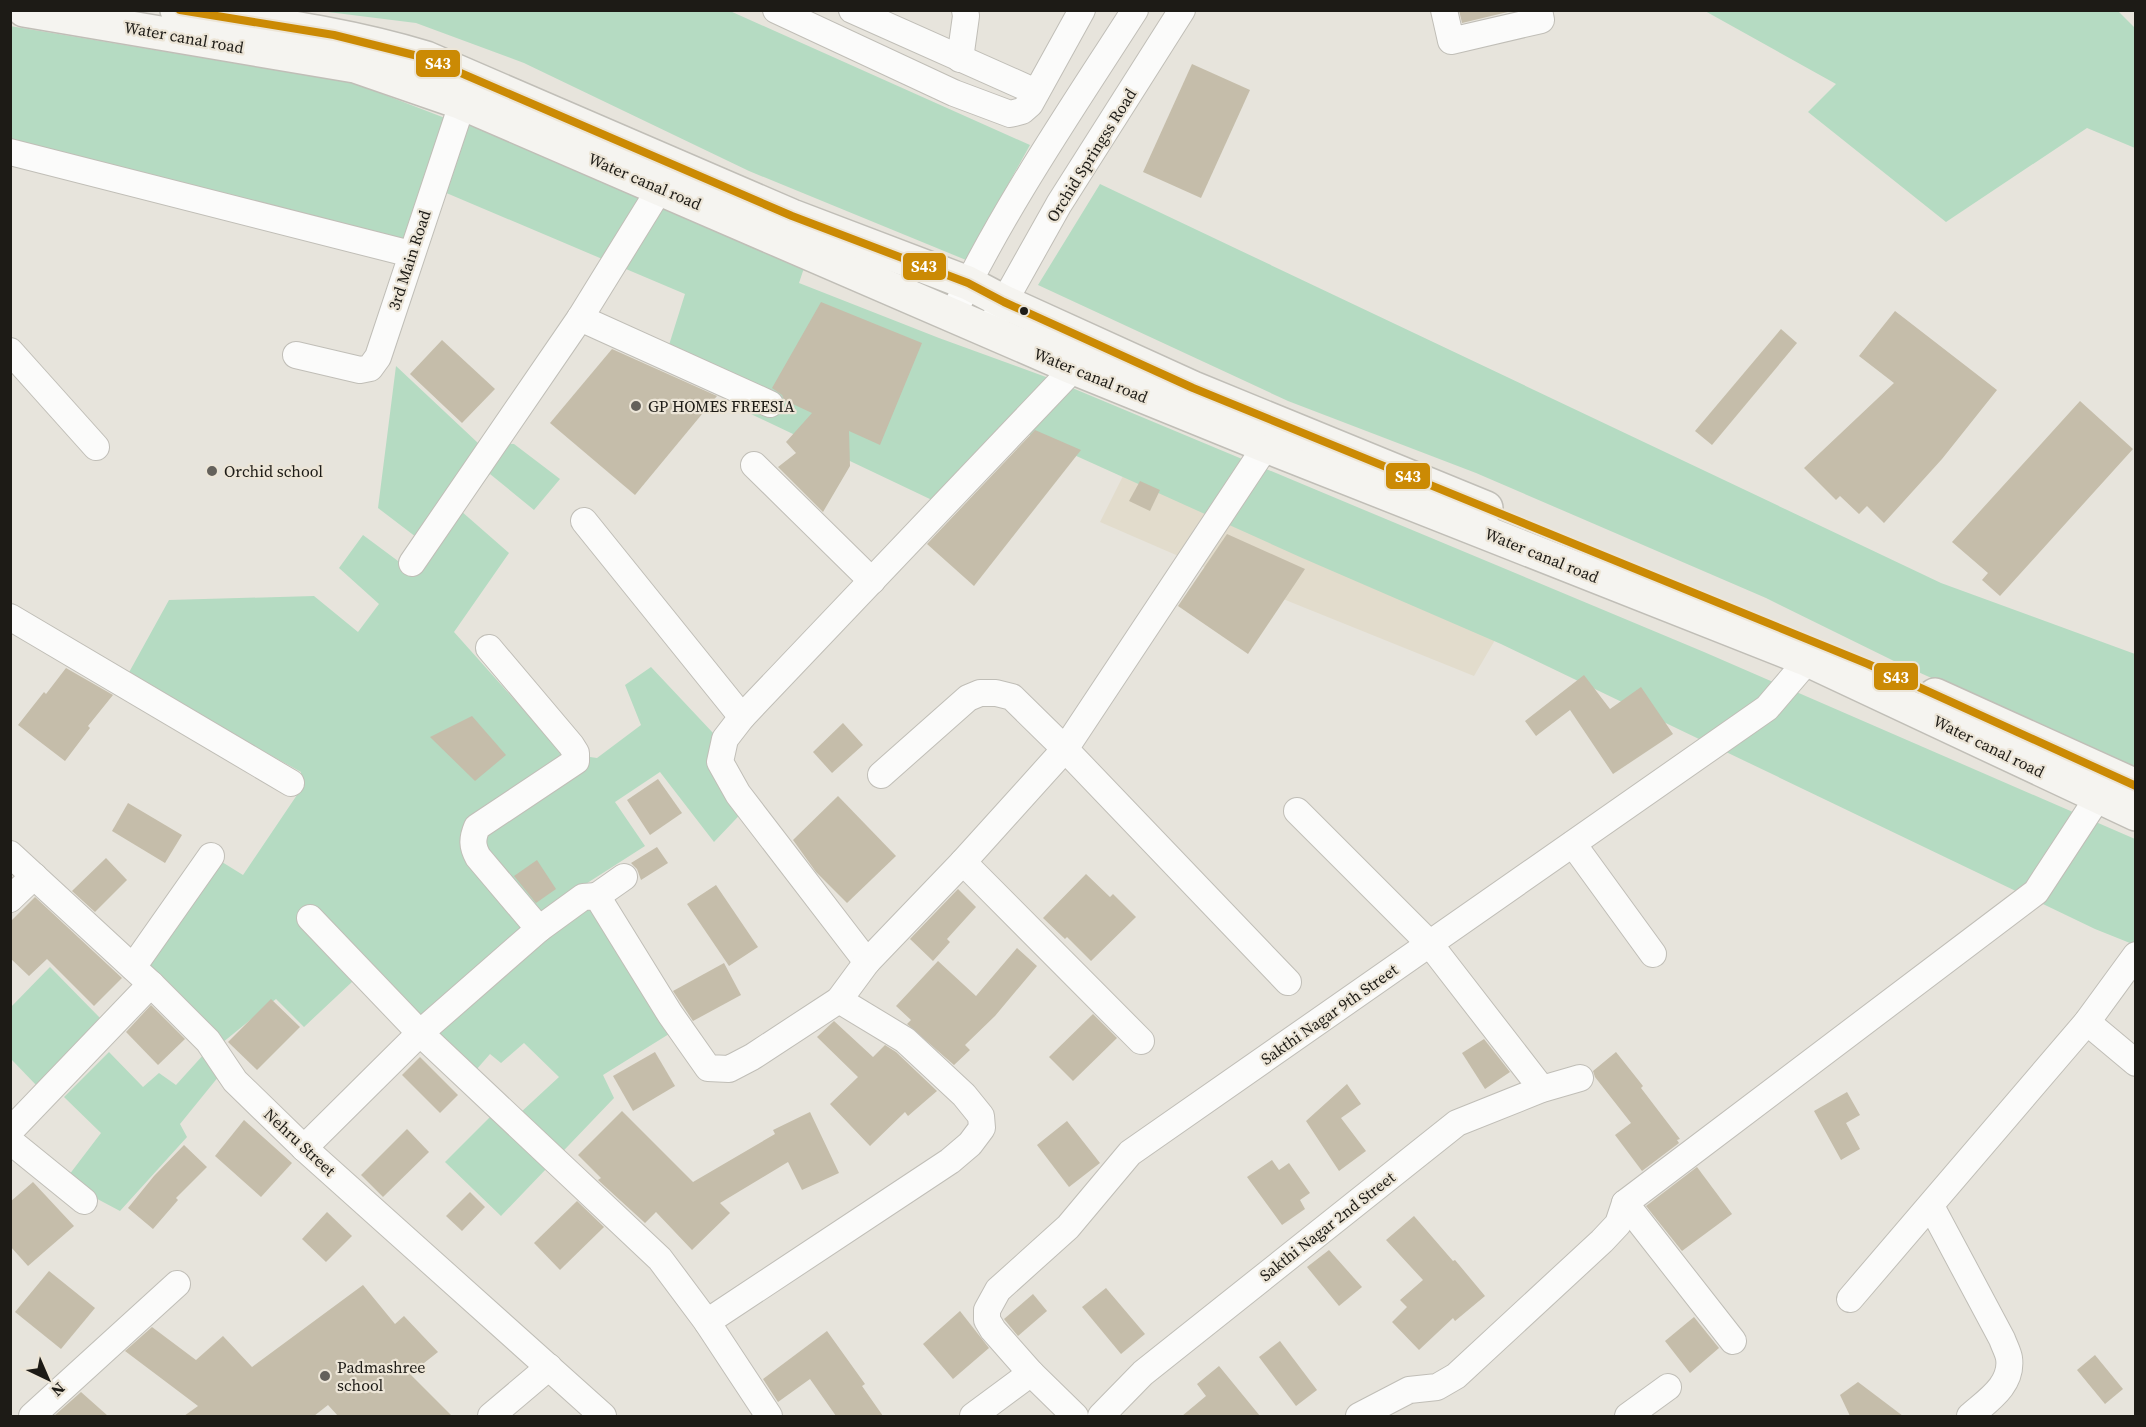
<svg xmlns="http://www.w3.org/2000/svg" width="2146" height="1427" font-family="'Source Serif 4',serif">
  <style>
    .built { fill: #e2dccc }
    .green { fill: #b5dbc2 }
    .building { fill: #c5bdaa }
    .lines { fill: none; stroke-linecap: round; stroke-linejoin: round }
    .street-casing { stroke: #c0beb7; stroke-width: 28 }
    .secondary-casing { stroke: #c0beb7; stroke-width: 36 }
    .street { stroke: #fbfbfa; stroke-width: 26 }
    .secondary { stroke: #f5f4f0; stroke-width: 33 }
    .bus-1-casing { stroke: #ece5d7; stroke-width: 12 }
    .bus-1 { stroke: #cb8a04; stroke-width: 8 }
    .bus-dot { fill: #1d1b16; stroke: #ece5d7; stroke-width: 2 }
    .poi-dot { fill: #64615b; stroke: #ece5d7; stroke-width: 2 }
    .labels { text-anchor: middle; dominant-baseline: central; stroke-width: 4.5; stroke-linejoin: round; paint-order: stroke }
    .street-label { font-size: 16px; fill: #1d1b16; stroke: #ece5d7 }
    .poi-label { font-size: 16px; fill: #1d1b16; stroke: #ece5d7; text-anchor: start }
    .line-badge { stroke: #ece5d7; stroke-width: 2 }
    .badge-label { font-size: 16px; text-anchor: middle; font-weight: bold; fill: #fff }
  </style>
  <rect width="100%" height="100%" fill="#e7e4dc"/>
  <polygon class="built" points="1142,438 1526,587 1474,676 1206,568 1100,522"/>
  <g class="green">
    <polygon points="320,11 730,11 1030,145 966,260 749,171 524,63 416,23"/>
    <polygon points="1705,11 2118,11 2135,28 2135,148 2087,128 1946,222 1808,112 1836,84"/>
    <polygon points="10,26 354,83 445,118 466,122 804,268 799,283 939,338 1046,377 1704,652 2135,839 2135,945 2095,929 1501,644 1300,557 1010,426 932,500 732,405 745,381 669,345 685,294 444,192 404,240 11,146"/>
    <polygon points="1100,184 1941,583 2135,654 2135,770 1896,662 1766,598 1476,473 1288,401 1038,285"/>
    <polygon points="396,366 478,443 514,444 560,479 534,510 490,474 461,511 509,553 454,632 562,753 597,758 641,725 625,685 651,667 714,734 752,802 714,842 660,772 615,802 645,846 581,887 669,1034 603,1075 614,1098 501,1216 445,1162 506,1101 520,1113 559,1077 524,1043 501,1063 490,1054 476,1070 369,966 304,1027 276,999 222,1043 147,966 222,862 243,875 301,789 301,772 127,676 169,600 314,596 358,632 379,604 339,568 363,535 398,561 416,537 378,508"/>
    <polygon points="50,967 102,1020 38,1087 11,1059 10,1008"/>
    <polygon points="109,1052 143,1087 159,1073 176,1085 205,1053 219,1076 180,1124 187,1137 120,1211 88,1194 69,1175 101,1133 64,1097"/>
  </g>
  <g class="building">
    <polygon points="1459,10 1516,10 1462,23"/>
    <polygon points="1192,64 1250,90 1201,198 1143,172"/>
    <polygon points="821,302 922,343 880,445 849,431 850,466 823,512 778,467 796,453 786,442 812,413 784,400 782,395 772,388"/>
    <polygon points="1895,311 1997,390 1942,459 1884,523 1867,506 1859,514 1840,496 1836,500 1804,468 1894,383 1859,356"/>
    <polygon points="1781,329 1797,343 1712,445 1695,431"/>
    <polygon points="442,340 495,389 462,423 410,374"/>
    <polygon points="612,349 717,396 635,495 550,423"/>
    <polygon points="2080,401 2133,449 2000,596 1982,580 1988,573 1952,542"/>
    <polygon points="1035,430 1081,450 974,586 927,544"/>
    <polygon points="1140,481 1160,490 1150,511 1129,501"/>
    <polygon points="1227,534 1305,569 1248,654 1178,606"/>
    <polygon points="66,668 113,695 88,726 90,728 65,761 18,725 44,692 46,694"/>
    <polygon points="1584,675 1610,709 1641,687 1673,734 1613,774 1570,710 1536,736 1525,721"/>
    <polygon points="472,716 506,755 475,781 430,737"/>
    <polygon points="843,723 863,745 832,773 813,752"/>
    <polygon points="658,779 682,813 650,835 627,800"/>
    <polygon points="838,796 896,856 847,903 816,872 793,840"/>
    <polygon points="128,803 182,835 165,863 112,831"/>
    <polygon points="657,847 668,863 641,880 637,869 631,863"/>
    <polygon points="106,858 127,880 95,912 72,891"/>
    <polygon points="537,860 556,889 536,903 514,876"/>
    <polygon points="1086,874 1110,897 1113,894 1136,917 1091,961 1067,937 1065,939 1043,918"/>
    <polygon points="716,885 758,947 729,966 687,904"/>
    <polygon points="958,889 976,907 947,939 950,942 933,961 910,939"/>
    <polygon points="35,897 122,978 94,1006 47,959 29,976 10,958 10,922"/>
    <polygon points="1017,948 1037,966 995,1016 965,1045 970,1050 954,1065 907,1024 911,1020 896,1006 938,961 976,996"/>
    <polygon points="724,963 741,995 693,1021 673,991"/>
    <polygon points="271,999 300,1027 257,1070 228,1042"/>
    <polygon points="151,1005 185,1039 158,1065 126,1032"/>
    <polygon points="1093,1014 1117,1038 1073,1081 1049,1057"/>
    <polygon points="834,1021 873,1057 885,1045 896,1052 937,1091 908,1116 905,1112 870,1146 830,1104 858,1077 817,1037"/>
    <polygon points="1484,1039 1510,1072 1485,1089 1462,1053"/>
    <polygon points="655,1052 675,1086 633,1111 613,1076"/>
    <polygon points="1616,1052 1643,1086 1641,1088 1680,1139 1677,1140 1679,1143 1642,1171 1615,1135 1631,1123 1595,1077 1593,1071"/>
    <polygon points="420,1057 458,1095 440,1113 402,1075"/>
    <polygon points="1347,1084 1361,1104 1341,1118 1366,1151 1339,1171 1306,1121"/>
    <polygon points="1847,1092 1860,1115 1846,1123 1860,1149 1841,1160 1814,1111"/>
    <polygon points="622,1111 693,1182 775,1134 773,1130 810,1112 839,1173 802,1190 788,1162 720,1203 730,1213 692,1250 656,1212 645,1223 598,1180 601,1178 578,1155"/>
    <polygon points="244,1120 292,1163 261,1197 215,1156"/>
    <polygon points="1067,1121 1100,1163 1069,1187 1037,1145"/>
    <polygon points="407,1129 429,1152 383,1197 361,1175"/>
    <polygon points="184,1145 207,1167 176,1198 178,1200 153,1229 128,1208 154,1176"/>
    <polygon points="1272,1160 1279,1170 1289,1163 1310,1193 1300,1200 1305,1209 1282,1225 1247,1177"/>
    <polygon points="1697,1167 1732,1214 1682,1251 1646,1206"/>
    <polygon points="33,1182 74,1226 28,1266 10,1246 10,1202"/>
    <polygon points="470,1192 485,1207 462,1231 446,1216"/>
    <polygon points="577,1201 604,1227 560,1270 534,1243"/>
    <polygon points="327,1212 352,1236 326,1262 302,1239"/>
    <polygon points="1414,1216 1453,1261 1455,1260 1485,1296 1455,1321 1453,1318 1419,1350 1392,1322 1407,1307 1400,1300 1423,1280 1386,1240"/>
    <polygon points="1329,1250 1362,1287 1339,1306 1307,1267"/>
    <polygon points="49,1271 95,1308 61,1349 15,1312"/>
    <polygon points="363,1285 395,1324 404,1316 438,1352 410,1374 452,1416 338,1416 328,1405 314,1416 184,1416 198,1406 125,1351 152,1327 196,1360 223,1336 252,1367"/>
    <polygon points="1106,1288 1145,1334 1121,1354 1082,1307"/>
    <polygon points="1033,1294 1047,1311 1018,1336 1004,1319"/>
    <polygon points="960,1311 989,1348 953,1379 923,1344"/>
    <polygon points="1694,1317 1719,1348 1690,1373 1665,1341"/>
    <polygon points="827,1331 865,1384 862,1386 883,1416 836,1416 810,1379 778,1402 763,1379"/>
    <polygon points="1280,1341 1317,1390 1296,1406 1259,1357"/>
    <polygon points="2095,1355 2123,1389 2105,1404 2077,1370"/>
    <polygon points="1219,1366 1260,1416 1182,1416 1206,1396 1197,1384"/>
    <polygon points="1858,1382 1903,1416 1850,1416 1840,1395"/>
    <polygon points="81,1392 108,1416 54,1416"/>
  </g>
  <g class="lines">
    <defs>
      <g id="street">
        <polyline points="776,10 954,93 1010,114 1022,111 1030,104 1082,10"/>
        <polyline points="852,10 1036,92"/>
        <polyline points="1444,10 1451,41 1541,20 1539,10"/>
        <polyline points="960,59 966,16 965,10"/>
        <polyline points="10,152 411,254"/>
        <path d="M952,316C1003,209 1071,110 1135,10"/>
        <polyline points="580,318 770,404"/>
        <polyline points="995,318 1059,204 1182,10"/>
        <polyline points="10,351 96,447"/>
        <polyline points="296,355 360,370 370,368 378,357 468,86"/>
        <polyline points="754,465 872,581"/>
        <polyline points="584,521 742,717"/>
        <polyline points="412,563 580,318 669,174"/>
        <polyline points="10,617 291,783"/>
        <path d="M489,648L571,745L576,753V761L477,827C472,839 472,846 478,857L539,929"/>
        <polyline points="881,775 968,698 980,693 996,693 1012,697 1065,749 1288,982"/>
        <polyline points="1297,811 1429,943 1542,1089"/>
        <polyline points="1573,844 1653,954"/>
        <polyline points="10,854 151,984 208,1041 235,1081 304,1148 603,1416"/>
        <polyline points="963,862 1141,1041"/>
        <polyline points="597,896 624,877"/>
        <polyline points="10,899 34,876"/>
        <polyline points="310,918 420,1033 660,1259 707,1322 769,1416"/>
        <polyline points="867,962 738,794 720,762 725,739 742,717 1074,368"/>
        <polyline points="133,967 211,856"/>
        <polyline points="2087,1022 2136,1063"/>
        <polyline points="10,1131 151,984"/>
        <polyline points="10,1141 84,1201"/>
        <polyline points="304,1148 420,1033 539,929 583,897 597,896 670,1014 708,1068 729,1069 752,1057 839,1000 867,962 963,862 1065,749 1266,446 1271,430"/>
        <polyline points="1625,1203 1733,1341"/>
        <path d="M1931,1206L2002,1339C2004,1345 2008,1352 2009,1358C2013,1385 1987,1401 1970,1416"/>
        <polyline points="1850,1299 2087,1022 2136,955"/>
        <polyline points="707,1322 950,1161 970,1144 982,1128 981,1116 964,1095 905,1040 839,1000"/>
        <polyline points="32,1416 177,1284"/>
        <polyline points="491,1416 549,1367"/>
        <polyline points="973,1416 1031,1373"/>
        <polyline points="1075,1416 1031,1373 993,1330 987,1320 987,1310 998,1290 1068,1227 1130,1153 1767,708 1808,660"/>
        <polyline points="1101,1416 1143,1373 1457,1123 1542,1089 1580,1078"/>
        <polyline points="1359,1416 1409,1390 1437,1387 1456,1376 1602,1241 1618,1224 1625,1203 2036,892 2108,782"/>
        <polyline points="1628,1416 1668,1387"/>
      </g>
      <g id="secondary">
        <polyline points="24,10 355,66 462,103 1074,368 1266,446 1808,660 2136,814"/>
        <path d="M177,10C261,23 345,33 426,58L792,216L968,283L1004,302L1193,388L1486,508"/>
        <polyline points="1935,695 2136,786"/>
      </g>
    </defs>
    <use href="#street" class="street-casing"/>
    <use href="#secondary" class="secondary-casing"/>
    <use href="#street" class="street"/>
    <use href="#secondary" class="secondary"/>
    <defs>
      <polyline id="bus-1" points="180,10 334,35 426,58 792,216 968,283 1004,302 1193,388 1868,664 2136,786"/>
    </defs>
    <use href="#bus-1" class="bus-1-casing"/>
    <use href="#bus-1" class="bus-1"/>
  </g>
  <circle class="bus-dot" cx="1024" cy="311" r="5"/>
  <g class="poi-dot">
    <circle cx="636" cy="406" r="6"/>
    <circle cx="212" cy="471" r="6"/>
    <circle cx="325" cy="1376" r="6"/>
  </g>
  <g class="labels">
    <g class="street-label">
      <text transform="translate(184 37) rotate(10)">Water canal road</text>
      <text transform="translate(1091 155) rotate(-58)">Orchid Springss Road</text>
      <text transform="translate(645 181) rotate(23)">Water canal road</text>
      <text transform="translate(409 260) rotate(-72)">3rd Main Road</text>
      <text transform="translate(1091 375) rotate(22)">Water canal road</text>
      <text transform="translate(1542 555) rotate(22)">Water canal road</text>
      <text transform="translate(1989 746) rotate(26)">Water canal road</text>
      <text transform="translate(1329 1014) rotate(-35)">Sakthi Nagar 9th Street</text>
      <text transform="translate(300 1142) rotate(43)">Nehru Street</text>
      <text transform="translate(1327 1226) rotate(-38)">Sakthi Nagar 2nd Street</text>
    </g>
    <g class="poi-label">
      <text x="648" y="406">GP HOMES FREESIA</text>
      <text x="224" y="471">Orchid school</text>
      <text x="337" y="1367">Padmashree<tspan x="337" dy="18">school</tspan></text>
    </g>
  </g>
  <g class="line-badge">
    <rect x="415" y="49" width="46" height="29" rx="6" fill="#cb8a04"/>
    <rect x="902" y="252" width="45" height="29" rx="6" fill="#cb8a04"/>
    <rect x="1385" y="462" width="46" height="28" rx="6" fill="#cb8a04"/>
    <rect x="1873" y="662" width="46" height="29" rx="6" fill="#cb8a04"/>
  </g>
  <g class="badge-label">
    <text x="438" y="69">S43</text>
    <text x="924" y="272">S43</text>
    <text x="1408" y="482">S43</text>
    <text x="1896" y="683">S43</text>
  </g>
  <rect width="2146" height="1427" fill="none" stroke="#1d1b16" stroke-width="24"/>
  <g transform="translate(48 1379) rotate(136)" stroke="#ece5d7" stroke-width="4.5" paint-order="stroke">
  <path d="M0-4.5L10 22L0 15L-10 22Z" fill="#1d1b16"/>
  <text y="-9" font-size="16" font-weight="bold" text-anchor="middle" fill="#1d1b16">N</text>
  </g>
</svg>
